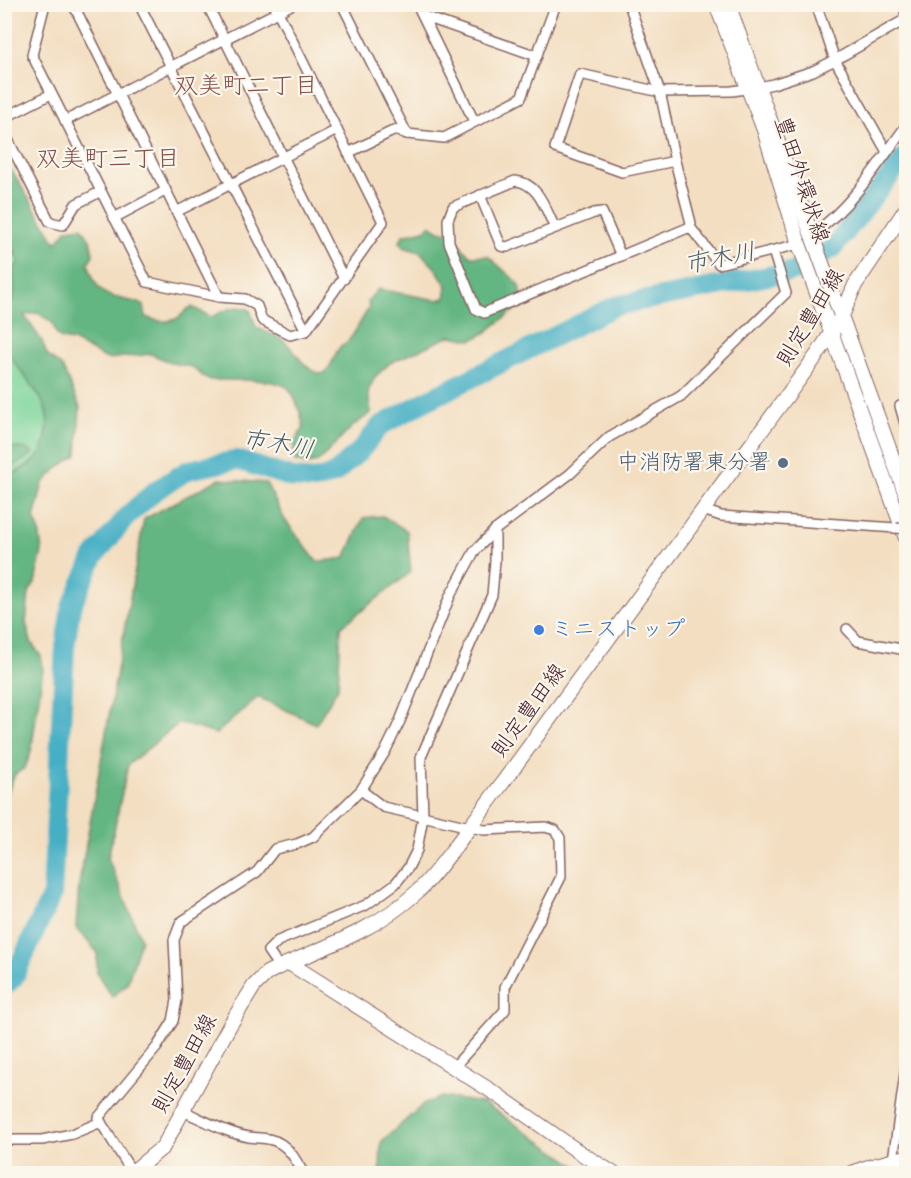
<svg xmlns="http://www.w3.org/2000/svg" width="911" height="1178" font-family="Mynerve,'Klee One',sans-serif">
  <style>
    .green { fill: #7ad49a; stroke: #627a62; stroke-width: 1.5 }
    .forest { fill: #63b682; stroke: #566a56; stroke-width: 1.5 }
    .lines { fill: none; stroke-linecap: round; stroke-linejoin: round }
    .river { stroke: #45afc4; stroke-width: 20 }
    .street-casing { stroke: #856260; stroke-width: 12 }
    .secondary-casing { stroke: #856260; stroke-width: 16 }
    .street { stroke: #fff; stroke-width: 9 }
    .secondary { stroke: #fff; stroke-width: 14 }
    .street-bridge-casing { stroke: #856260; stroke-width: 12; stroke-linecap: butt }
    .street-bridge { stroke: #fff; stroke-width: 9 }
    .service-dot { fill: #5c6f8a; stroke: #fbf7ec; stroke-width: 2 }
    .shop-dot { fill: #3f7fe0; stroke: #fbf7ec; stroke-width: 2 }
    .labels { text-anchor: middle; dominant-baseline: central; stroke-width: 4.5; stroke-linejoin: round; paint-order: stroke }
    .street-label { font-size: 22px; fill: #4a1f2b; stroke: #fbf7ec }
    .service-label { font-size: 22px; fill: #4e5e75; stroke: #fbf7ec; text-anchor: end }
    .shop-label { font-size: 22px; fill: #366cbe; stroke: #fbf7ec; text-anchor: start }
    .neighbourhood-label { font-size: 24px; fill: #88514c; stroke: #fbf7ec }
    .water-label { font-size: 24px; font-style: italic; fill: #485968; stroke: #fbf7ec }
  </style>
  <rect width="100%" height="100%" fill="#fbf7ec"/>
  <filter id="ink" filterUnits="userSpaceOnUse"><feTurbulence type="fractalNoise" baseFrequency=".0167" numOctaves="2"/><feDisplacementMap in="SourceGraphic" scale="12" xChannelSelector="R" yChannelSelector="G"/><feConvolveMatrix kernelMatrix="1 2 1 2 8 2 1 2 1" color-interpolation-filters="sRGB"/></filter>
  <filter id="wash" filterUnits="userSpaceOnUse"><feTurbulence type="fractalNoise" baseFrequency=".008" numOctaves="4" result="noise"/><feDisplacementMap in="SourceGraphic" scale="24" xChannelSelector="R" yChannelSelector="G"/><feGaussianBlur stdDeviation="1.35" result="paint"/><feColorMatrix in="noise" values="0 0 0 0 0 0 0 0 0 0 0 0 0 0 0 0 0 1.4 0 .05"/><feComposite in="paint" operator="in"/></filter>
  <g filter="url(#wash)">
    <rect width="100%" height="100%" fill="#f3dec1"/>
    <g class="green">
      <polygon points="5,238 19,262 12,272 15,290 10,307 5,310"/>
      <polygon points="4,346 44,403 49,422 45,443 39,458 5,479"/>
    </g>
    <g class="forest">
      <path d="M4,158L56,243L67,229L82,227L91,241L93,255L88,263C98,299 107,295 139,303L144,306L146,317C154,321 167,323 176,319C183,316 185,309 192,307L211,317C225,311 235,303 250,310L256,327C265,332 279,336 286,343C299,355 304,371 323,374C333,367 333,354 341,346C343,344 347,343 349,340C356,332 362,318 369,308L368,301L378,289L437,300L445,298L447,286L437,270L420,252L403,247L400,242L403,235L425,230L430,225L439,231L453,233L464,250L471,256H488L519,284L521,298L517,308L485,333L472,340L450,336L390,363L375,377L368,391L371,413L353,426L318,462L307,464L295,461C292,444 293,442 304,428C301,416 297,398 289,389C277,376 228,381 211,380L203,376L192,367L172,363L151,354L107,359L73,341L62,339L57,335L52,322L38,313L24,315L42,341L47,355L62,367L80,407L77,455L59,467L43,483L34,518L39,530L42,551L35,583L29,592L26,623L31,642L41,656L43,669L31,752L25,768L15,774L8,792L5,795V479C30,464 43,462 47,431C53,396 18,376 5,347C1,337 5,321 5,310C18,302 15,286 12,272L19,262L14,250L5,238Z"/>
      <polygon points="9,447 26,449 33,453 5,472 5,462"/>
      <polygon points="219,479 266,483 285,520 317,562 345,558 363,518 383,516 407,531 411,572 341,627 338,688 316,724 258,697 216,734 179,723 128,765 108,858 141,939 127,984 112,997 97,973 97,952 76,928 79,884 144,519"/>
      <polygon points="442,1097 484,1103 587,1173 380,1173 381,1142 424,1104"/>
    </g>
    <g class="lines">
      <polyline class="river" points="4,987 14,977 52,895 65,647 71,607 94,557 128,515 155,491 188,470 237,460 293,478 315,480 334,474 360,451 380,426 424,402 615,306 794,271 833,248 906,156"/>
    </g>
  </g>
  <g filter="url(#ink)">
    <g class="lines">
      <defs>
        <g id="street">
          <polyline points="45,4 32,55 147,282 219,297 245,299 257,306 262,320 290,335 306,331 383,222 274,4"/>
          <polyline points="73,4 219,297"/>
          <polyline points="139,4 306,331"/>
          <polyline points="207,4 344,279"/>
          <polyline points="342,4 407,134"/>
          <polyline points="417,4 474,121"/>
          <polyline points="629,4 660,92 675,161 691,223 690,227 719,264 799,244"/>
          <polyline points="816,4 835,60 887,152"/>
          <polyline points="903,4 906,15"/>
          <polyline points="423,16 537,56"/>
          <polyline points="4,118 51,94"/>
          <polyline points="65,121 293,4"/>
          <polyline points="4,132 50,222 63,225 76,204 100,192"/>
          <polyline points="348,153 395,130 407,134 444,138 521,98 556,4"/>
          <polyline points="675,161 622,172 555,148 580,74 660,92 732,91 759,87 773,84 813,71 835,60 906,19"/>
          <polyline points="480,195 501,246 507,247 594,213 602,212 621,256"/>
          <polyline points="176,212 337,130"/>
          <polyline points="114,218 165,191"/>
          <path d="M555,228C546,210 538,182 515,181L453,207L448,220L449,242L476,309L484,313L690,227"/>
          <path d="M813,234C852,206 878,164 906,126"/>
          <polyline points="900,406 906,427"/>
          <polyline points="703,510 721,516 896,528"/>
          <polyline points="847,629 858,641 906,650"/>
          <polyline points="361,790 383,807 470,827 484,830 545,827 555,830 560,838 561,877 505,987 505,1010 453,1068"/>
          <polyline points="279,967 268,951 278,941 366,905 395,884 408,868 417,850 423,817 421,757 492,595 495,561 495,530"/>
          <path d="M183,1111C204,1120 226,1133 249,1137C261,1139 270,1137 281,1144C292,1151 297,1163 304,1174"/>
          <polyline points="4,1140 42,1140 72,1134 101,1122"/>
          <polyline points="893,1160 906,1066"/>
          <polyline points="132,1172 98,1118 157,1047 173,1021 177,1000 174,940 181,922 257,872 275,849 297,844 313,837 361,790 385,752 400,721 450,596 474,552 495,530 570,474 609,437 681,396 786,293 773,251"/>
        </g>
        <g id="secondary">
          <polyline points="716,4 764,130 799,244 906,538"/>
          <polyline points="728,4 906,495"/>
          <polyline points="289,963 496,1094 576,1150 614,1174"/>
          <path d="M130,1174L163,1147L230,1025L254,986L267,973L279,967C328,946 377,929 417,892C436,875 454,847 470,827L817,355L842,316L855,285L906,209"/>
          <polyline points="850,1174 865,1168 906,1157"/>
        </g>
      </defs>
      <use href="#street" class="street-casing"/>
      <use href="#secondary" class="secondary-casing"/>
      <use href="#street" class="street"/>
      <use href="#secondary" class="secondary"/>
      <defs>
        <polyline id="street-bridge" points="896,528 906,529"/>
      </defs>
      <use href="#street-bridge" class="street-bridge-casing"/>
      <use href="#street-bridge" class="street-bridge"/>
    </g>
  </g>
  <circle class="service-dot" cx="783" cy="463" r="6"/>
  <circle class="shop-dot" cx="539" cy="630" r="6"/>
  <g class="labels">
    <g class="street-label">
      <text transform="translate(801 180) rotate(72)">豊田外環状線</text>
      <text transform="translate(811 318) rotate(-59)">則定豊田線</text>
      <text transform="translate(529 711) rotate(-54)">則定豊田線</text>
      <text transform="translate(185 1064) rotate(-61)">則定豊田線</text>
    </g>
    <g class="service-label">
      <text x="771" y="463">中消防署東分署</text>
    </g>
    <g class="shop-label">
      <text x="551" y="630">ミニストップ</text>
    </g>
    <g class="neighbourhood-label">
      <text x="246" y="86">双美町二丁目</text>
      <text x="108" y="159">双美町三丁目</text>
    </g>
    <g class="water-label">
      <text transform="translate(720 259) rotate(-11)">市木川</text>
      <text transform="translate(278 445) rotate(10)">市木川</text>
    </g>
  </g>
  <rect width="911" height="1178" fill="none" stroke="#fbf7ec" stroke-width="24"/>
</svg>
